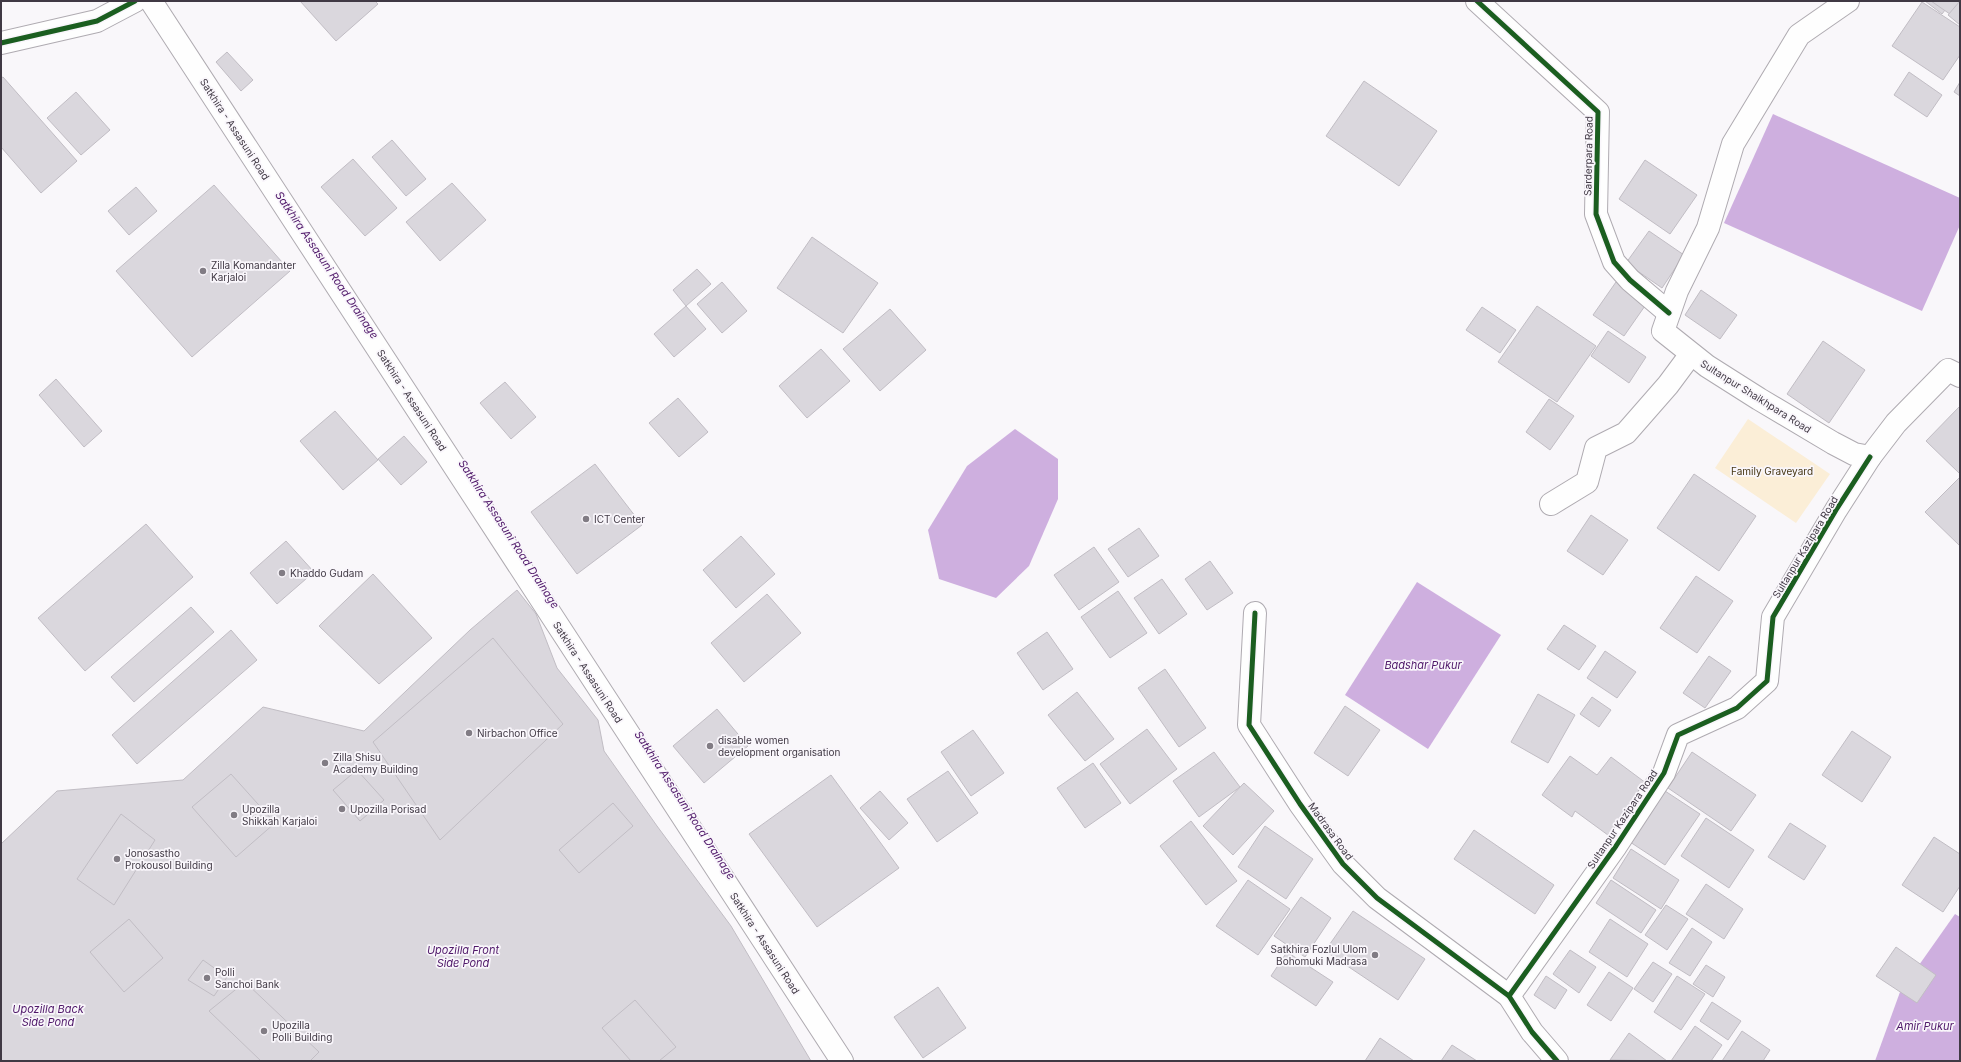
<svg xmlns="http://www.w3.org/2000/svg" width="1961" height="1062" font-family="Inter,sans-serif">
  <style>
    .green { fill: #fbeed7 }
    .water { fill: #ceafdf }
    .building { fill: #dad7dd; stroke: #c1bdc4 }
    .lines { fill: none; stroke-linecap: round; stroke-linejoin: round }
    .minor-casing { stroke: #afabb1; stroke-width: 24 }
    .major-casing { stroke: #afabb1; stroke-width: 24 }
    .minor { stroke: #fefefe; stroke-width: 22 }
    .major { stroke: #fefefe; stroke-width: 22 }
    .cycleway-casing { stroke: #f9f6fb; stroke-width: 8 }
    .cycleway { stroke: #1b5e20; stroke-width: 5 }
    .poi-dot { fill: #817c84; stroke: #f9f6fb; stroke-width: 1.5 }
    .labels { text-anchor: middle; dominant-baseline: central; stroke-width: 3.5; stroke-linejoin: round; paint-order: stroke }
    .street-label { font-size: 10px; fill: #403944; stroke: #f9f6fb }
    .poi-label { font-size: 10px; fill: #403944; stroke: #f9f6fb; text-anchor: start }
    .park-label { font-size: 10px; fill: #463714; stroke: #f9f6fb }
    .water-label { font-size: 11px; font-style: italic; fill: #4f1869; stroke: #f9f6fb }
  </style>
  <rect width="100%" height="100%" fill="#f9f7fa"/>
  <polygon class="green" points="1748,419 1830,474 1796,523 1715,468"/>
  <g class="water">
    <polygon points="1773,114 1960,198 1960,225 1922,311 1724,223"/>
    <polygon points="1015,429 1058,459 1058,499 1029,566 996,598 939,579 928,530 967,466"/>
    <polygon points="1417,582 1501,635 1428,749 1345,695"/>
    <polygon points="1955,914 1960,917 1960,1061 1875,1061 1900,992"/>
  </g>
  <g class="building">
    <polygon points="300,1 375,1 378,4 336,41"/>
    <polygon points="1925,1 1952,1 1942,14"/>
    <polygon points="1931,1 1960,1 1960,21"/>
    <polygon points="1960,1 1960,25 1948,15"/>
    <polygon points="1922,2 1960,27 1960,55 1943,80 1892,46"/>
    <polygon points="227,52 253,80 241,91 216,62"/>
    <polygon points="1909,72 1942,95 1927,117 1894,95"/>
    <polygon points="3,77 77,161 41,193 1,147 1,78"/>
    <polygon points="1364,81 1437,131 1399,186 1326,136"/>
    <polygon points="1960,82 1960,96 1954,92"/>
    <polygon points="76,92 110,130 81,155 47,118"/>
    <polygon points="392,140 426,179 406,196 372,157"/>
    <polygon points="353,159 397,208 365,236 321,187"/>
    <polygon points="1645,160 1697,195 1670,234 1619,199"/>
    <polygon points="452,183 486,220 440,261 406,222"/>
    <polygon points="214,185 290,271 192,357 116,271"/>
    <polygon points="136,187 157,211 129,235 108,211"/>
    <polygon points="1649,231 1684,255 1662,288 1626,263"/>
    <polygon points="812,237 878,283 843,333 777,288"/>
    <polygon points="697,269 711,284 686,306 673,290"/>
    <polygon points="722,282 747,311 722,333 697,304"/>
    <polygon points="1616,282 1647,303 1624,336 1593,315"/>
    <polygon points="1701,290 1737,315 1720,339 1685,315"/>
    <polygon points="686,306 706,329 674,357 654,334"/>
    <polygon points="1537,306 1596,346 1557,402 1498,362"/>
    <polygon points="1482,307 1516,330 1500,353 1466,330"/>
    <polygon points="890,309 926,350 880,391 843,349"/>
    <polygon points="1608,331 1646,357 1629,383 1591,356"/>
    <polygon points="1823,341 1865,370 1829,423 1787,394"/>
    <polygon points="821,349 850,381 807,418 779,386"/>
    <polygon points="56,379 102,431 84,447 39,395"/>
    <polygon points="505,382 536,417 511,439 480,403"/>
    <polygon points="678,398 708,432 679,457 649,423"/>
    <polygon points="1549,399 1574,416 1550,450 1526,432"/>
    <polygon points="1960,406 1960,472 1959,473 1926,441"/>
    <polygon points="335,411 378,460 343,490 300,441"/>
    <polygon points="404,436 427,462 401,485 378,459"/>
    <polygon points="595,464 642,525 577,574 531,512"/>
    <polygon points="1694,474 1756,516 1719,571 1657,528"/>
    <polygon points="1960,477 1960,546 1925,512"/>
    <polygon points="1591,515 1628,540 1603,575 1567,551"/>
    <polygon points="146,524 193,577 85,671 38,618"/>
    <polygon points="1139,528 1159,556 1128,577 1108,549"/>
    <polygon points="741,536 775,574 736,608 703,570"/>
    <polygon points="286,541 314,572 277,604 250,573"/>
    <polygon points="1094,547 1119,582 1079,610 1054,575"/>
    <polygon points="1210,561 1233,593 1207,610 1185,579"/>
    <polygon points="373,574 432,638 379,684 319,626"/>
    <polygon points="1696,576 1733,601 1697,653 1660,628"/>
    <polygon points="1162,579 1187,614 1159,634 1134,598"/>
    <polygon points="517,590 536,614 557,668 598,720 604,751 657,826 731,926 811,1061 1,1061 1,844 57,791 183,780 263,707 364,731 470,630"/>
    <polygon points="1118,591 1147,633 1110,658 1081,617"/>
    <polygon points="767,594 801,633 744,682 711,643"/>
    <polygon points="191,607 214,632 134,702 111,677"/>
    <polygon points="1564,625 1596,646 1579,670 1547,649"/>
    <polygon points="231,630 257,660 137,764 112,735"/>
    <polygon points="1047,632 1073,669 1043,690 1017,653"/>
    <polygon points="493,638 563,724 440,840 373,742"/>
    <polygon points="1605,651 1636,672 1617,698 1587,678"/>
    <polygon points="1709,656 1731,671 1705,708 1683,693"/>
    <polygon points="1165,669 1206,728 1179,747 1138,688"/>
    <polygon points="1077,692 1114,739 1085,761 1048,715"/>
    <polygon points="1538,694 1575,715 1548,763 1511,742"/>
    <polygon points="1592,697 1611,710 1599,727 1580,714"/>
    <polygon points="1345,706 1380,730 1348,776 1314,753"/>
    <polygon points="717,709 748,746 704,783 673,746"/>
    <polygon points="1147,729 1177,769 1130,804 1100,764"/>
    <polygon points="973,730 1004,773 971,796 941,752"/>
    <polygon points="1852,731 1891,757 1862,802 1822,775"/>
    <polygon points="1214,752 1240,787 1199,817 1173,781"/>
    <polygon points="1692,752 1756,795 1731,831 1668,788"/>
    <polygon points="1570,756 1597,775 1611,757 1650,786 1612,838 1575,811 1572,817 1542,795"/>
    <polygon points="1093,763 1121,803 1085,828 1057,788"/>
    <polygon points="357,770 384,800 360,821 333,790"/>
    <polygon points="948,771 978,813 937,842 907,799"/>
    <polygon points="231,774 275,823 236,857 192,807"/>
    <polygon points="831,775 899,868 817,927 749,834"/>
    <polygon points="1244,783 1274,811 1233,855 1203,826"/>
    <polygon points="1662,789 1700,814 1665,865 1627,840"/>
    <polygon points="880,791 908,823 889,840 860,808"/>
    <polygon points="613,803 633,826 579,873 559,850"/>
    <polygon points="121,814 155,840 114,905 77,879"/>
    <polygon points="1706,818 1754,850 1729,888 1681,856"/>
    <polygon points="1191,821 1237,881 1206,905 1160,846"/>
    <polygon points="1790,823 1826,846 1804,880 1768,857"/>
    <polygon points="1265,826 1313,859 1286,899 1238,867"/>
    <polygon points="1474,830 1554,885 1535,914 1454,859"/>
    <polygon points="1934,837 1960,854 1960,886 1943,912 1902,885"/>
    <polygon points="1631,849 1679,880 1661,909 1613,878"/>
    <polygon points="1248,880 1290,909 1258,955 1216,926"/>
    <polygon points="1611,880 1656,910 1641,933 1596,903"/>
    <polygon points="1706,884 1743,909 1724,939 1686,914"/>
    <polygon points="1301,897 1331,918 1305,957 1274,936"/>
    <polygon points="1666,905 1688,919 1667,950 1645,935"/>
    <polygon points="1353,911 1425,959 1398,1000 1325,951"/>
    <polygon points="129,919 163,958 124,992 90,952"/>
    <polygon points="1610,919 1648,944 1627,977 1589,952"/>
    <polygon points="1692,928 1712,942 1690,976 1669,963"/>
    <polygon points="1896,947 1936,975 1917,1003 1876,976"/>
    <polygon points="1570,950 1596,967 1579,993 1553,974"/>
    <polygon points="1287,952 1333,982 1316,1006 1271,976"/>
    <polygon points="203,960 227,977 214,996 188,980"/>
    <polygon points="1653,962 1672,974 1653,1002 1634,989"/>
    <polygon points="1706,965 1725,977 1713,997 1693,984"/>
    <polygon points="1609,972 1633,988 1611,1021 1587,1005"/>
    <polygon points="1546,976 1567,990 1555,1009 1534,995"/>
    <polygon points="1677,976 1705,994 1681,1030 1654,1012"/>
    <polygon points="245,982 319,1052 310,1061 261,1061 209,1011"/>
    <polygon points="938,987 966,1028 923,1058 894,1017"/>
    <polygon points="635,1000 676,1047 659,1061 631,1061 602,1028"/>
    <polygon points="1712,1002 1741,1021 1728,1040 1700,1021"/>
    <polygon points="1695,1026 1722,1045 1711,1061 1671,1061"/>
    <polygon points="1742,1031 1770,1050 1763,1061 1722,1061"/>
    <polygon points="1629,1033 1667,1061 1610,1060"/>
    <polygon points="1380,1038 1414,1061 1365,1061"/>
    <polygon points="1452,1045 1477,1061 1441,1061"/>
  </g>
  <g class="lines">
    <defs>
      <g id="minor">
        <polyline points="1477,1 1598,112 1596,214 1614,262 1630,280 1669,313"/>
        <polyline points="1,43 97,21 135,1"/>
        <polyline points="1551,504 1587,482 1596,448 1626,433 1668,385 1691,354"/>
        <polyline points="1255,613 1249,725 1300,804 1343,864 1377,898 1509,996"/>
        <polyline points="1557,1061 1532,1032 1509,996 1616,846 1664,773 1678,735 1737,708 1767,681 1773,617 1836,510 1870,457"/>
      </g>
      <g id="major">
        <polyline points="151,1 842,1061"/>
        <polyline points="1848,1 1799,35 1733,144 1708,228 1677,291 1663,331 1707,366 1759,399 1833,443 1854,454 1870,457 1896,423 1948,370 1960,376"/>
      </g>
    </defs>
    <use href="#minor" class="minor-casing"/>
    <use href="#major" class="major-casing"/>
    <use href="#minor" class="minor"/>
    <use href="#major" class="major"/>
    <defs>
      <g id="cycleway">
        <polyline points="1477,1 1598,112 1596,214 1614,262 1630,280 1669,313"/>
        <polyline points="1,43 97,21 135,1"/>
        <polyline points="1255,613 1249,725 1300,804 1343,864 1377,898 1509,996"/>
        <polyline points="1557,1061 1532,1032 1509,996 1616,846 1664,773 1678,735 1737,708 1767,681 1773,617 1836,510 1870,457"/>
      </g>
    </defs>
    <use href="#cycleway" class="cycleway-casing"/>
    <use href="#cycleway" class="cycleway"/>
  </g>
  <g class="poi-dot">
    <circle cx="203" cy="271" r="4"/>
    <circle cx="586" cy="519" r="4"/>
    <circle cx="282" cy="573" r="4"/>
    <circle cx="469" cy="733" r="4"/>
    <circle cx="710" cy="746" r="4"/>
    <circle cx="325" cy="763" r="4"/>
    <circle cx="342" cy="809" r="4"/>
    <circle cx="234" cy="815" r="4"/>
    <circle cx="117" cy="859" r="4"/>
    <circle cx="1375" cy="955" r="4"/>
    <circle cx="207" cy="978" r="4"/>
    <circle cx="264" cy="1031" r="4"/>
  </g>
  <g class="labels">
    <g class="street-label">
      <text transform="translate(235 129) rotate(57)">Satkhira - Assasuni Road</text>
      <text transform="translate(1588 156) rotate(-89)">Sarderpara Road</text>
      <text transform="translate(1756 396) rotate(32)">Sultanpur Shaikhpara Road</text>
      <text transform="translate(412 400) rotate(57)">Satkhira - Assasuni Road</text>
      <text transform="translate(1805 547) rotate(-59)">Sultanpur Kazipara Road</text>
      <text transform="translate(588 672) rotate(57)">Satkhira - Assasuni Road</text>
      <text transform="translate(1622 819) rotate(-56)">Sultanpur Kazipara Road</text>
      <text transform="translate(1331 831) rotate(54)">Madrasa Road</text>
      <text transform="translate(765 943) rotate(57)">Satkhira - Assasuni Road</text>
    </g>
    <g class="poi-label">
      <text x="211" y="265">Zilla Komandanter<tspan x="211" dy="12">Karjaloi</tspan></text>
      <text x="594" y="519">ICT Center</text>
      <text x="290" y="573">Khaddo Gudam</text>
      <text x="477" y="733">Nirbachon Office</text>
      <text x="718" y="740">disable women<tspan x="718" dy="12">development organisation</tspan></text>
      <text x="333" y="757">Zilla Shisu<tspan x="333" dy="12">Academy Building</tspan></text>
      <text x="242" y="809">Upozilla<tspan x="242" dy="12">Shikkah Karjaloi</tspan></text>
      <text x="350" y="809">Upozilla Porisad</text>
      <text x="125" y="853">Jonosastho<tspan x="125" dy="12">Prokousol Building</tspan></text>
      <text x="1367" y="949" text-anchor="end">Satkhira Fozlul Ulom<tspan x="1367" dy="12">Bohomuki Madrasa</tspan></text>
      <text x="215" y="972">Polli<tspan x="215" dy="12">Sanchoi Bank</tspan></text>
      <text x="272" y="1025">Upozilla<tspan x="272" dy="12">Polli Building</tspan></text>
    </g>
    <g class="park-label">
      <text x="1772" y="471">Family Graveyard</text>
    </g>
    <g class="water-label">
      <text transform="translate(327 265) rotate(56)">Satkhira Assasuni Road Drainage</text>
      <text transform="translate(509 534) rotate(57)">Satkhira Assasuni Road Drainage</text>
      <text x="1423" y="665">Badshar Pukur</text>
      <text transform="translate(685 805) rotate(57)">Satkhira Assasuni Road Drainage</text>
      <text x="463" y="950">Upozilla Front<tspan x="463" dy="13">Side Pond</tspan></text>
      <text x="48" y="1009">Upozilla Back<tspan x="48" dy="13">Side Pond</tspan></text>
      <text x="1925" y="1026">Amir Pukur</text>
    </g>
  </g>
  <rect width="1961" height="1062" fill="none" stroke="#403944" stroke-width="4"/>
</svg>
